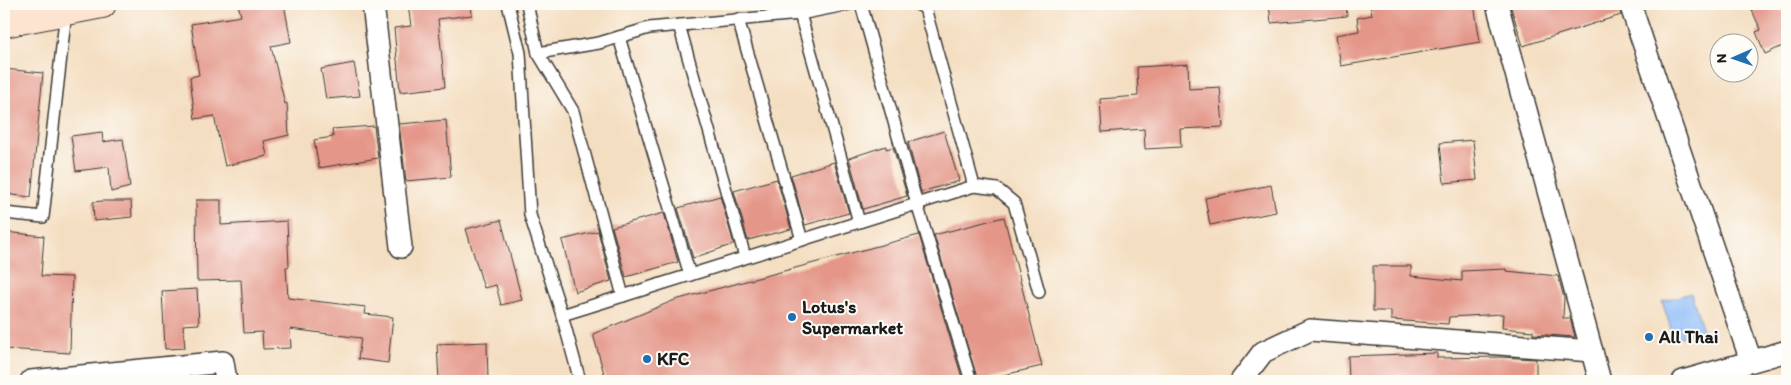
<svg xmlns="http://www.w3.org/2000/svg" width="1791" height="385" font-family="Itim,sans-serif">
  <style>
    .water { fill: #8bbbf7; stroke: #546c8a }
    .building { fill: #e49688 }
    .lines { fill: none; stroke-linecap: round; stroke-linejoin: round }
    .service-casing { stroke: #3c3935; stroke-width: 14 }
    .minor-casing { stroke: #3c3935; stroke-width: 24 }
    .secondary-casing { stroke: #3c3935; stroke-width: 30 }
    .service { stroke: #fff; stroke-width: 11 }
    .minor { stroke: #fff; stroke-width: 21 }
    .secondary { stroke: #fde4d1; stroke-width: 28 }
    .poi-dot { fill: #1f6fb2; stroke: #fdfcf7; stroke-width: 2 }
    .labels { text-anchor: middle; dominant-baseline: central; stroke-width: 4; stroke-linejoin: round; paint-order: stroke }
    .poi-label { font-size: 18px; font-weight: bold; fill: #1c1c1c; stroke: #fdfcf7; text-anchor: start }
  </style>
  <rect width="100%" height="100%" fill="#fdfcf7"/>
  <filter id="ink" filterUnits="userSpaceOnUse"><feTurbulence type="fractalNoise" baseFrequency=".02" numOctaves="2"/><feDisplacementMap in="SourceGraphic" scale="10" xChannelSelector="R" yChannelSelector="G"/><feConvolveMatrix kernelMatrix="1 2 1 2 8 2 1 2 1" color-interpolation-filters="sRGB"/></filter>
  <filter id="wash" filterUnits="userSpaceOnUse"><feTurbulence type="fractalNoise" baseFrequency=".0096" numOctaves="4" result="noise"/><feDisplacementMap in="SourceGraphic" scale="20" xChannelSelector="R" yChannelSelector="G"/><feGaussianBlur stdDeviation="1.12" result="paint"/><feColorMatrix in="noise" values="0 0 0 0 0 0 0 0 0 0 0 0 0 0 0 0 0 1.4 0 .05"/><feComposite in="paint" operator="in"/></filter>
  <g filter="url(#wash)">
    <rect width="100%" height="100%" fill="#f4dec1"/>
    <polygon class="water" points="1691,293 1703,330 1674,339 1662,301"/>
    <g id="blocks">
      <g class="building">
        <polygon points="238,4 284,4 291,42 271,46 285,104 287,103 289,135 264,141 267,156 225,166 214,116 195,119 190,77 199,75 191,24 241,16"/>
        <polygon points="408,4 471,4 472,15 438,19 445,87 400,92 394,28 411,26"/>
        <polygon points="1269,4 1346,4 1347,16 1271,23"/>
        <polygon points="1370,4 1474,4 1480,42 1341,66 1336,35 1359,31 1357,18 1372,15"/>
        <polygon points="1510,4 1618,4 1621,15 1523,46"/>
        <polygon points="1749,4 1787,4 1787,44 1765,54 1756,32 1761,30"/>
        <polygon points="354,63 360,96 326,99 321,69"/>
        <polygon points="1188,64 1189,89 1220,87 1223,127 1180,129 1181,147 1145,149 1144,129 1102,132 1100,99 1138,96 1137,67"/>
        <polygon points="4,69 43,73 31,197 4,194"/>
        <polygon points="446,120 451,177 406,181 399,124"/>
        <polygon points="374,126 378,158 319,168 314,140 333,137 332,129"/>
        <polygon points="944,131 959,181 921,192 908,142"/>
        <polygon points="102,132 103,142 123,139 130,187 111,192 109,167 76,171 71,136"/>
        <polygon points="1473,140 1477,180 1444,183 1440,143"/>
        <polygon points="886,146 886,149 893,147 907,196 863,209 849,158"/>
        <polygon points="834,162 849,213 805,225 791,175"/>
        <polygon points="777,179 791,229 748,240 734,191"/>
        <polygon points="1271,185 1276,212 1210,225 1205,198"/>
        <polygon points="720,196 734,244 693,258 678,208"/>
        <polygon points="196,200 221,200 221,225 287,221 289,267 286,267 288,298 366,307 365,314 393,317 388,363 358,359 361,338 290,329 291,348 263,349 262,332 244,333 241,280 197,281"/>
        <polygon points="103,201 131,201 132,217 94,221 93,202"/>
        <polygon points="664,213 678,262 626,277 612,227"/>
        <polygon points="1004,217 1042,366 978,381 934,235"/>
        <polygon points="501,220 522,300 501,305 496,285 484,288 466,229"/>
        <polygon points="598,231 611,281 575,292 562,240"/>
        <polygon points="4,232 44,236 41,276 72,277 70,353 4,349"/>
        <polygon points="919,235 963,381 606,381 593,334 675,300"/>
        <polygon points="1373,266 1411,266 1411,276 1462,281 1462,271 1506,269 1506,271 1558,276 1564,298 1563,318 1570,318 1575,337 1533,334 1533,331 1502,328 1503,314 1449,317 1448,324 1391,320 1391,311 1373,311"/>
        <polygon points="197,289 199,324 183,325 185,348 165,349 162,291"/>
        <polygon points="487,342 488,381 439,381 437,344"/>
        <polygon points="1437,353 1437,358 1501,357 1536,359 1536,381 1349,381 1348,356"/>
      </g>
    </g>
  </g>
  <g filter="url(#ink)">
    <use href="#blocks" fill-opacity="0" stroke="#3c3935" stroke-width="1"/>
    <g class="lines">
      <defs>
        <g id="service">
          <polyline points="508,4 520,53 530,215 562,315 974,186 997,189 1014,203 1039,292"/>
          <polyline points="527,4 538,53 599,43 649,28 800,14 850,4"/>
          <polyline points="861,4 917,204 971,381"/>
          <polyline points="917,4 925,8 974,186"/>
          <polyline points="800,14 859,222"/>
          <polyline points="738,19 802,240"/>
          <polyline points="679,25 745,257"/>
          <polyline points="619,37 690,275"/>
          <polyline points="538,53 573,111 623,296"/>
          <polyline points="4,213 43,217 66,11"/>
          <polyline points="562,315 580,381"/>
        </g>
        <g id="minor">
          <polyline points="373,4 401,247"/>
          <polyline points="1497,4 1600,381"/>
          <polyline points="1630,4 1751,361"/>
          <polyline points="31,381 223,362 226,381"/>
          <polyline points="1241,381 1263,352 1310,330 1592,351"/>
          <polyline points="1683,381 1787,351"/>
        </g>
        <polyline id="secondary" points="4,23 102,4"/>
      </defs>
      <use href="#service" class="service-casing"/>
      <use href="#minor" class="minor-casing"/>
      <use href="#secondary" class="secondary-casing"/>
      <use href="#service" class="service"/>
      <use href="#minor" class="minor"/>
      <use href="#secondary" class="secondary"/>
    </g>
  </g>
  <g class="poi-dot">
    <circle cx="792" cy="317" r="5"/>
    <circle cx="1649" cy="337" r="5"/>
    <circle cx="647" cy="359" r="5"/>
  </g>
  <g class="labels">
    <g class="poi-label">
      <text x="802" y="307">Lotus's<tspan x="802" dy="21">Supermarket</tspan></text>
      <text x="1659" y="337">All Thai</text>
      <text x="657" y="359">KFC</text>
    </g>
  </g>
  <rect width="1791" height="385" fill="none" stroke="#fdfcf7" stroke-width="20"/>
  <g transform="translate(1734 58) rotate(268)"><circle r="24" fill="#fdfcf7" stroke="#a3a29f"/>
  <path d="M0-4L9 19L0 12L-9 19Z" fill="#1f6fb2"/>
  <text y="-8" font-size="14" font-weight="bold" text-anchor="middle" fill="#1c1c1c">N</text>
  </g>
</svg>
